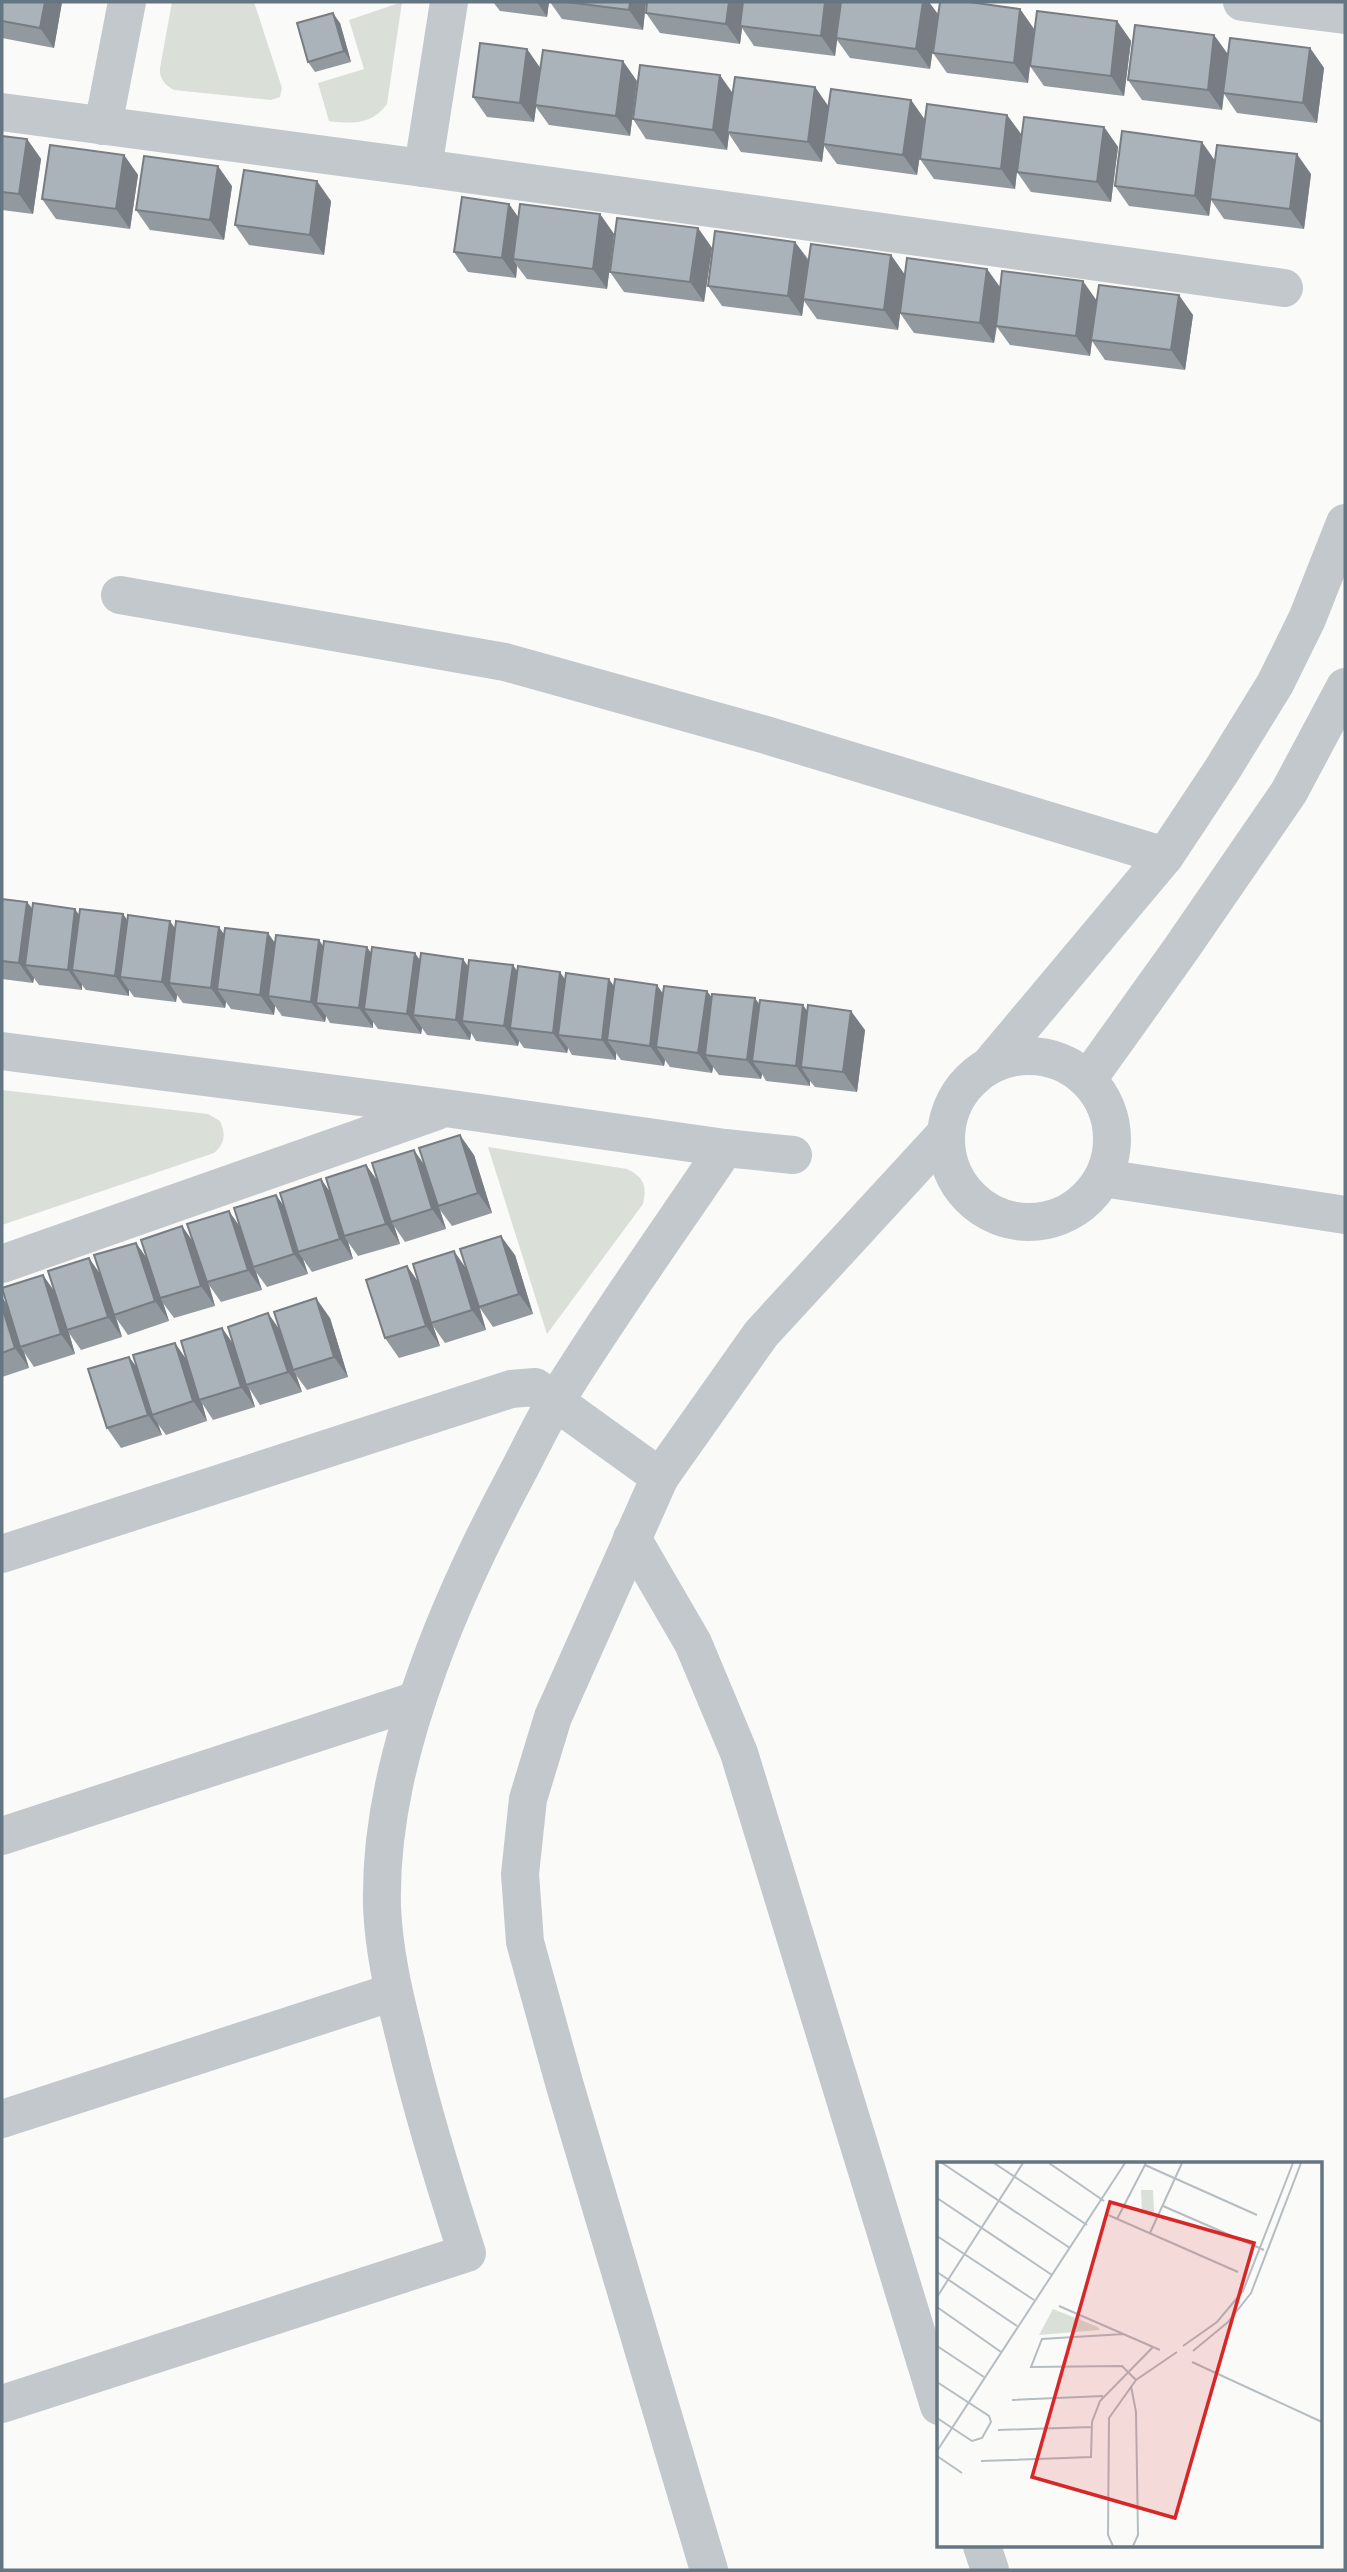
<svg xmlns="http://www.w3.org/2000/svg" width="1347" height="2572" font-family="'Golos Text',sans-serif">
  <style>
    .green { fill: #dadfd7 }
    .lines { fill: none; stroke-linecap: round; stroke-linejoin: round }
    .minor { stroke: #c3c8cc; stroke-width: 38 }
    .wall { fill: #929a9f }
    .shaded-wall { fill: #777d82 }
    .building { fill: #aab3b9; stroke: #777d82; stroke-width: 2 }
    .inset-road { fill: none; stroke: #b5bdc2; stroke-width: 2 }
    .view { fill: #d62828; fill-opacity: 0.15; stroke: #d62828; stroke-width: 3.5 }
    .inset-edge { fill: none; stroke: #657683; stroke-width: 3.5 }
  </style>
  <rect width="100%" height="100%" fill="#fafaf8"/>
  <g class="green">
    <path d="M172,2H254L282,88L280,97L271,100L174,90C165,85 159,79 160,68Z"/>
    <path d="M402,2L387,104C372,125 352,124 329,121L318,83L364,69L349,20Z"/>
    <path d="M2,1090L208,1114L220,1121C226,1134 225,1144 214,1153L2,1225Z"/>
    <path d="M488,1147L627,1169C644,1177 647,1186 643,1204L547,1334Z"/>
  </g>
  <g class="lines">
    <g class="minor">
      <polyline points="1242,2 1345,15"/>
      <polyline points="2,112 423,168 1284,288"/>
      <polyline points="103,126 127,2"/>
      <polyline points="423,168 449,2"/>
      <polyline points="120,595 505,662 766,735 1165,856"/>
      <polyline points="2,1051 445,1108 725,1148 793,1155"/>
      <circle cx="1029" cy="1139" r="83"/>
      <polyline points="989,1066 1165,856 1222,770 1275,684 1307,619 1345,523"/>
      <polyline points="1088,1079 1181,949 1289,792 1345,687"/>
      <polyline points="1103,1178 1345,1215"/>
      <polyline points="2,1264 437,1111"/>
      <polyline points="632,1538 693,1643 739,1753 939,2406"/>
      <polyline points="2,1554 511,1389 535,1387 660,1477"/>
      <polyline points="2,1836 417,1700"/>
      <polyline points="2,2119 393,1992"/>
      <path d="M2,2404L467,2253C444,2182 422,2111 405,2038C394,1995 384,1952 382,1907C380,1824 401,1743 429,1666C454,1597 485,1533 520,1468C532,1445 543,1421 557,1399C610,1313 669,1231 725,1148"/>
      <polyline points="982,2546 990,2570"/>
      <polyline points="709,2570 565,2086 525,1942 520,1874 528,1799 553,1717 660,1477 761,1334 946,1133"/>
    </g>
  </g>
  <g class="wall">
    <polygon points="2,2 62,2 54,48 2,38"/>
    <polygon points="493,2 549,2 547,17 500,11"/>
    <polygon points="550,2 646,2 643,30 562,19"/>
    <polygon points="1020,9 1034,29 1028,83 947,73 933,53"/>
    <polygon points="646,13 938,14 930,69 850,58 837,40 835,56 754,46 742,28 740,44 660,33"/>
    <polygon points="1117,21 1131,41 1124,96 1044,86 1030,66"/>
    <polygon points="340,23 351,62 315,72 308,62"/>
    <polygon points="1214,35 1228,54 1310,48 1324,68 1317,123 1237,113 1224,94 1222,110 1142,100 1128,80"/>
    <polygon points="527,49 540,68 637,81 630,136 549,125 536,107 534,122 487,117 473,97"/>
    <polygon points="815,87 828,107 911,100 925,120 917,175 837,164 824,146 822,162 741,152 729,134 727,150 646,139 633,119 732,92"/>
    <polygon points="1007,115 1021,134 1015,189 934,179 920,159"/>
    <polygon points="1104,127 1118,147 1111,202 1031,192 1017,172"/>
    <polygon points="2,136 27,139 41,159 33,214 2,210"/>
    <polygon points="124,155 138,175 130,229 56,219 42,199"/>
    <polygon points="1215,161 1311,174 1304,229 1224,219 1211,200 1209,216 1129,206 1115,186"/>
    <polygon points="232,186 224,240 150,230 136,210"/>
    <polygon points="331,201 324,255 249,245 235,225"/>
    <polygon points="509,204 518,217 600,214 614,234 607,289 527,279 517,266 516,278 468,272 454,252"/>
    <polygon points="698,228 712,248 704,302 624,292 610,272"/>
    <polygon points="795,242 809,260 891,255 905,275 898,330 817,319 804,301 802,316 722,306 708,286"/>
    <polygon points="987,269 1000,287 1097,300 1193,315 1185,370 1105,360 1092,341 1090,356 1010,345 997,327 994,343 914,333 900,313"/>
    <polygon points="2,899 27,902 32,908 79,915 123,914 127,921 175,928 224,933 275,943 319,940 323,947 468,966 513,965 517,971 566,979 663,993 707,991 712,998 807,1011 865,1030 857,1092 815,1087 810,1081 810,1086 766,1081 762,1074 761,1079 719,1075 713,1067 712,1073 670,1067 665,1060 664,1066 621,1060 616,1053 616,1060 572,1055 568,1048 567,1053 524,1048 519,1041 518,1046 476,1041 471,1033 470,1040 427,1035 422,1028 421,1034 378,1029 373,1022 373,1028 330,1023 326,1016 325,1022 282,1016 275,1006 274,1015 231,1009 226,1002 225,1008 183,1003 177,995 176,1002 134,997 129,990 129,996 86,990 82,985 82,990 39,985 34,978 33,983 2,979"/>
    <polygon points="474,1155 492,1213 452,1226 440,1210 446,1229 405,1242 394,1226 400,1244 358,1256 348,1242 353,1259 312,1272 303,1259 308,1274 267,1287 256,1272 262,1290 221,1302 209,1285 215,1306 174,1318 163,1303 169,1321 128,1335 116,1318 122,1337 81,1350 69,1333 75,1354 34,1367 24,1352 29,1368 2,1377 2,1297 7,1305 55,1292 100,1273 136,1243 148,1260 182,1226 193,1242 240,1227 276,1195 285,1208 321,1179 331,1194 366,1165 378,1181 424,1165"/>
    <polygon points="515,1255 533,1314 493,1327 480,1308 486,1330 445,1343 433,1326 440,1346 399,1358 385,1338 407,1266 419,1283"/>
    <polygon points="330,1318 348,1377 307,1390 296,1375 302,1392 260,1405 249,1388 255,1407 213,1420 202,1403 207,1421 166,1435 158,1424 162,1435 121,1448 107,1428 129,1357 138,1369 187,1359 222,1328 234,1345 280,1330"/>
  </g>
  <g class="shaded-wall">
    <polygon points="45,2 62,2 54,48 40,28"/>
    <polygon points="537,2 549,2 547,17"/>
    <polygon points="630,2 646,2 643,30 629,10"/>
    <polygon points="729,2 745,2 740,26 742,28 740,44 726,24"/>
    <polygon points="825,2 842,2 835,56 821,36"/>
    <polygon points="923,2 929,2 938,14 930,69 916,49"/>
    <polygon points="1020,9 1034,29 1028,83 1014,63"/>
    <polygon points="333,13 340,23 351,62 344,51"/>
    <polygon points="1117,21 1131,41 1124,96 1111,76"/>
    <polygon points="1214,35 1228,55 1222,110 1208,90"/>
    <polygon points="1310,48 1324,68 1317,123 1303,103"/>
    <polygon points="527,49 541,69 534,122 520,103"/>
    <polygon points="623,61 637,81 630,136 616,116"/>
    <polygon points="720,75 734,95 727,132 729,134 727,150 713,130"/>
    <polygon points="815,87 829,107 822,162 808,142"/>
    <polygon points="911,100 925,120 917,175 903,155"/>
    <polygon points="1007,115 1021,134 1015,189 1001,169"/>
    <polygon points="1104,127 1118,147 1111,202 1097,182"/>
    <polygon points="27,139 41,159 33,214 19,194"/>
    <polygon points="1202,142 1216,162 1209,216 1195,196"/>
    <polygon points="1297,154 1311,174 1304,229 1290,209"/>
    <polygon points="124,155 138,175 130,229 116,209"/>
    <polygon points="218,166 232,186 224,240 210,220"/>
    <polygon points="317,181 331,201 324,255 310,235"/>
    <polygon points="509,204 523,224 513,259 517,266 516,278 502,258"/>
    <polygon points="600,214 614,234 607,289 593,269"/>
    <polygon points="698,228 712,248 704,302 690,282"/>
    <polygon points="795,242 809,262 802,316 788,296"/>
    <polygon points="891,255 905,275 898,330 884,310"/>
    <polygon points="987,269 1001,289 994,343 980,323"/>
    <polygon points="1083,281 1097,301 1090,356 1076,336"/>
    <polygon points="1179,295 1193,315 1185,370 1171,350"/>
    <polygon points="27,902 41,922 25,965 34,978 33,983 19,963"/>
    <polygon points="75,909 89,929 72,970 82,985 82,990 68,970"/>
    <polygon points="123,914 137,934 120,977 129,990 129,996 115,976"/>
    <polygon points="170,921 184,941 169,983 177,995 176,1002 162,982"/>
    <polygon points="219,927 233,947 217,989 226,1002 225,1008 211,988"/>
    <polygon points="268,933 282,953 268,996 275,1006 274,1015 260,995"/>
    <polygon points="319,940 333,960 316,1003 326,1016 325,1022 311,1002"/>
    <polygon points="367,947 381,967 364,1009 373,1022 373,1028 359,1008"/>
    <polygon points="415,953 429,973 413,1015 422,1028 421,1034 407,1014"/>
    <polygon points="463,959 477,979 462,1021 471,1033 470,1040 456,1020"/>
    <polygon points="513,965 526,985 510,1028 519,1041 518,1046 504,1026"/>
    <polygon points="560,972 574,992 558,1035 568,1048 567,1053 553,1033"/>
    <polygon points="609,979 623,999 607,1040 616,1053 616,1060 602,1040"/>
    <polygon points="657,985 671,1005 656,1047 665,1060 664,1066 650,1046"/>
    <polygon points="707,991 721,1011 705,1055 713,1067 712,1073 698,1053"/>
    <polygon points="755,998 769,1018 752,1061 762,1074 761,1079 747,1060"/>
    <polygon points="803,1005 817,1025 801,1067 810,1081 810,1086 796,1066"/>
    <polygon points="851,1011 865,1030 857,1092 843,1072"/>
    <polygon points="460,1135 474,1155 492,1213 478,1193"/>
    <polygon points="414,1150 428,1170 438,1206 440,1210 446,1229 432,1209"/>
    <polygon points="366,1165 380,1185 391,1222 394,1226 400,1244 386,1224"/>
    <polygon points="321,1179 335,1199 344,1236 348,1242 353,1259 340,1239"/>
    <polygon points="276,1195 290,1215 298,1252 303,1259 308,1274 294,1254"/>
    <polygon points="229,1211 243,1231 253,1267 256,1272 262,1290 248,1270"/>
    <polygon points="182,1226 196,1246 207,1282 209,1285 215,1306 201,1286"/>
    <polygon points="501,1236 515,1255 533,1314 519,1294"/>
    <polygon points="136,1243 150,1263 160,1298 163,1303 169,1321 155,1301"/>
    <polygon points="454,1251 468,1271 486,1330 472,1310"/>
    <polygon points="89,1258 103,1278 114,1315 116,1318 122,1337 108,1317"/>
    <polygon points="407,1266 421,1286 431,1323 433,1326 440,1346 426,1326"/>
    <polygon points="43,1275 57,1295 67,1330 69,1333 75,1354 61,1334"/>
    <polygon points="2,1297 10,1310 20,1347 24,1352 29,1368 15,1348 2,1307"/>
    <polygon points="316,1298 330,1318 348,1377 334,1357"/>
    <polygon points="268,1313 282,1333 293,1370 296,1375 302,1392 288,1372"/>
    <polygon points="222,1328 236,1348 246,1385 249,1388 255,1407 241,1387"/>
    <polygon points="175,1343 189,1363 199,1400 202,1403 207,1421 193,1401"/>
    <polygon points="129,1357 143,1376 152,1415 158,1424 162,1435 148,1415"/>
  </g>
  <g class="building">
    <polygon points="2,2 45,2 40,28 2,21"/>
    <polygon points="566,2 630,2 629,10"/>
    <polygon points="647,2 729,2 726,24 646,13"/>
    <polygon points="743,2 825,2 821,36 740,26"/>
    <polygon points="841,2 923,2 916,49 836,38"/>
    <polygon points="940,2 969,2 1020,9 1014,63 933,53"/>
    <polygon points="1037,11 1117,21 1111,76 1030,66"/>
    <polygon points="333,13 344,51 308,62 297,23"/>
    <polygon points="1135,25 1214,35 1208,90 1128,80"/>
    <polygon points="1230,38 1310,48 1303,103 1223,93"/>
    <polygon points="480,43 527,49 520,103 473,97"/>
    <polygon points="543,50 623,61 616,116 535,105"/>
    <polygon points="640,65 720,75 713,130 633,119"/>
    <polygon points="735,77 815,87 808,142 727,132"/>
    <polygon points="831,89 911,100 903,155 823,144"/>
    <polygon points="927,104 1007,115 1001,169 920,159"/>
    <polygon points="1024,117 1104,127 1097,182 1017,172"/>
    <polygon points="1122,131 1202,142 1195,196 1115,186"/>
    <polygon points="2,136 27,139 19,194 2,192"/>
    <polygon points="50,145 124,155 116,209 42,199"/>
    <polygon points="1217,145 1297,154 1290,209 1210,199"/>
    <polygon points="144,156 218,166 210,220 136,210"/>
    <polygon points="244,170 317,181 310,235 235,225"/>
    <polygon points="462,197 509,204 502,258 454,252"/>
    <polygon points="520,204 600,214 593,269 513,259"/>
    <polygon points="617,218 698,228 690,282 610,272"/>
    <polygon points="715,231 795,242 788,296 708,286"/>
    <polygon points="811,244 891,255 884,310 803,299"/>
    <polygon points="907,258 987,269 980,323 900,313"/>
    <polygon points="1002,271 1083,281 1076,336 996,326"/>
    <polygon points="1099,285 1179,295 1171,350 1091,340"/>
    <polygon points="2,899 27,902 19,963 2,961"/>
    <polygon points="33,903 75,909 68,970 25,965"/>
    <polygon points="80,909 123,914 115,976 72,970"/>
    <polygon points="128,915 170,921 162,982 120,977"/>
    <polygon points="176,921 219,927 211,988 169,983"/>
    <polygon points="225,928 268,933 260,995 217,989"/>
    <polygon points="276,935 319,940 311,1002 268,996"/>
    <polygon points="324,941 367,947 359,1008 316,1003"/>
    <polygon points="372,947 415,953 407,1014 364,1009"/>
    <polygon points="421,953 463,959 456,1020 413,1015"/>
    <polygon points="469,960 513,965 504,1026 462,1021"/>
    <polygon points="518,966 560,972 553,1033 510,1028"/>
    <polygon points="566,973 609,979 602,1040 558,1035"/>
    <polygon points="615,979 657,985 650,1046 607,1040"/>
    <polygon points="664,986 707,991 698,1053 656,1047"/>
    <polygon points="712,994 755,998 747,1060 705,1055"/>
    <polygon points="760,1000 803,1005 796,1066 752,1061"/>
    <polygon points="808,1005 851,1011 843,1072 801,1067"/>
    <polygon points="460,1135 478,1193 438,1206 419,1148"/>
    <polygon points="414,1150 432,1209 391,1222 372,1163"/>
    <polygon points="366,1165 386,1224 344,1236 326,1178"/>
    <polygon points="321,1179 340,1239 298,1252 280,1193"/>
    <polygon points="276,1195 294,1254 253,1267 234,1208"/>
    <polygon points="229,1211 248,1270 207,1282 187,1224"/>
    <polygon points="182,1226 201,1286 160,1298 141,1240"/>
    <polygon points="501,1236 519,1294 479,1307 460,1249"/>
    <polygon points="136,1243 155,1301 114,1315 94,1255"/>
    <polygon points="454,1251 472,1310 431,1323 413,1264"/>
    <polygon points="89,1258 108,1317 67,1330 48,1271"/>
    <polygon points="407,1266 426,1326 385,1338 366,1280"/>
    <polygon points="43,1275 61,1334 20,1347 2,1288"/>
    <polygon points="316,1298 334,1357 293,1370 274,1312"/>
    <polygon points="2,1307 15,1348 2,1353"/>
    <polygon points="268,1313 288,1372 246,1385 228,1327"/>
    <polygon points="222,1328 241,1387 199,1400 181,1341"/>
    <polygon points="175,1343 193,1401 152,1415 133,1355"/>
    <polygon points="129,1357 148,1415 107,1428 88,1369"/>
  </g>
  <g transform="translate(937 2162)">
    <rect width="385" height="385" fill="#fafaf8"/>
    <path d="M204,28H216L217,50H205ZM116,147L161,165L163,168L102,173Z" fill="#dadfd7"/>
    <path class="inset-road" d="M5,1L133,86M57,1L150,63M112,1L167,39M208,3L320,53M0,36L115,113M226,44L327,88M169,52L301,110M180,57L209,1M213,71L245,1M0,74L97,138M0,110L80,164M0,135L86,1M122,144L223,188M0,145L64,190M187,172L105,177L94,205L185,204L199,218M0,184L47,215M246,184L280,160L306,129L356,1M256,189L291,160L314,131L364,1M255,200L385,260M0,220L52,254L54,260L45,276L35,279L0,256M194,224L199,250L201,373L196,384M75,238L166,234M61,268L154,265M0,289L188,1M0,294L25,311M44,299L154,295L155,260L163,239L216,185M176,384L171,373L172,256L199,218L240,190"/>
    <path class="view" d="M173,40L317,81L238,356L95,315Z"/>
    <rect width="385" height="385" class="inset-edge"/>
  </g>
  <rect width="1347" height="2572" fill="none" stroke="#657683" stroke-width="7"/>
</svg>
